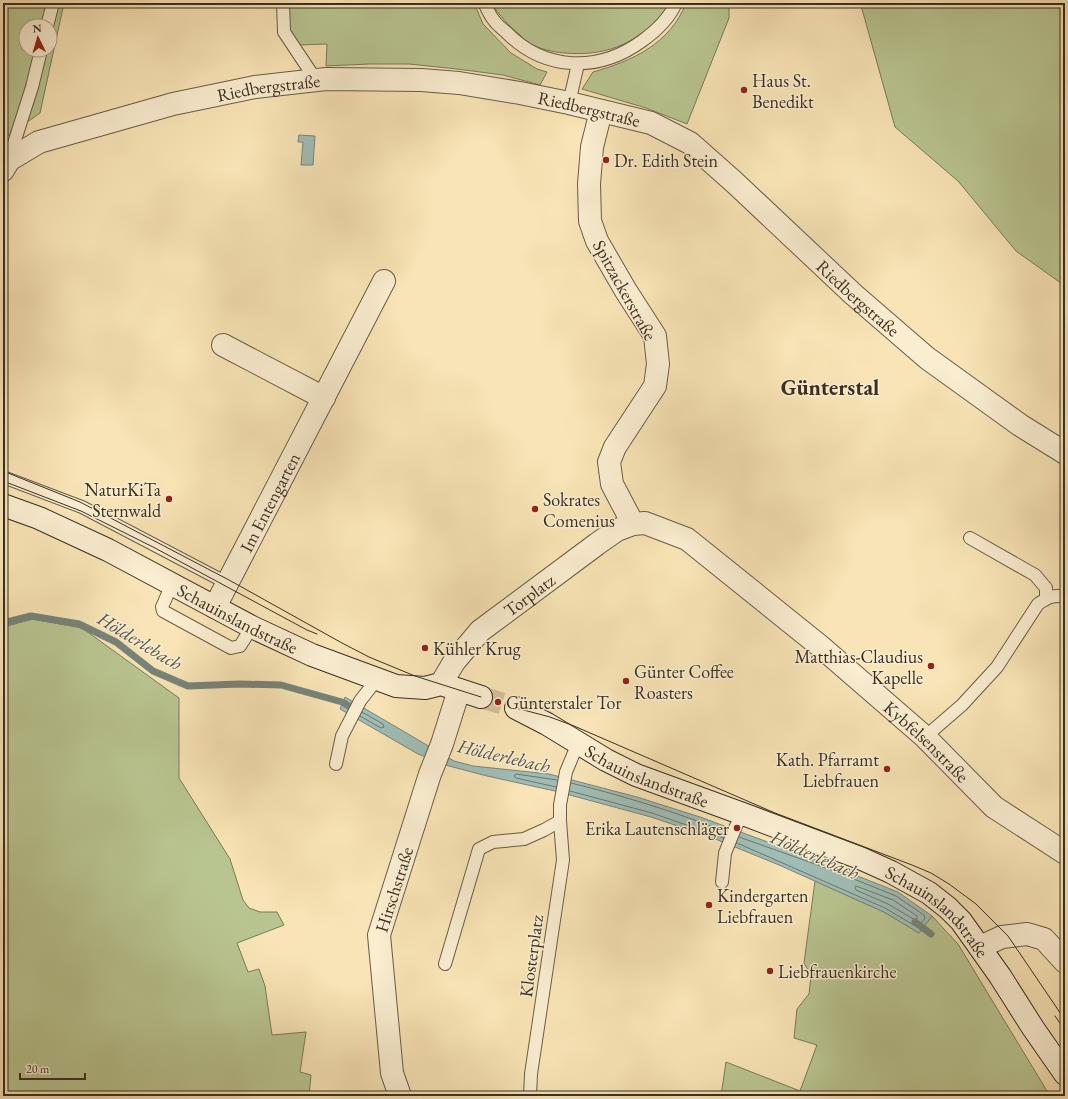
<svg xmlns="http://www.w3.org/2000/svg" width="1068" height="1099" font-family="'EB Garamond',serif">
  <style>
    .green { fill: #b9c591; stroke: #797a59; fill-rule: evenodd }
    .water { fill: #a0bdb6; stroke: #77847a }
    .lines { fill: none; stroke-linecap: round; stroke-linejoin: round }
    .shore { stroke: #6c766c; stroke-width: 1 }
    .stream { stroke: #77847a; stroke-width: 7 }
    .secondary-tunnel { stroke: #d2c098; stroke-width: 22; stroke-dasharray: 22 11; stroke-linecap: butt }
    .lane-casing { stroke: #695c46; stroke-width: 14 }
    .street-casing { stroke: #695c46; stroke-width: 24 }
    .secondary-casing { stroke: #392f21; stroke-width: 24 }
    .lane { stroke: #faedd0; stroke-width: 12 }
    .street { stroke: #faedd0; stroke-width: 22 }
    .secondary { stroke: #faedd0; stroke-width: 22 }
    .tram { stroke: #392f21; stroke-width: 1 }
    .poi-dot { fill: #8f2418; stroke: #faedd0; stroke-width: 1.5 }
    .labels { text-anchor: middle; dominant-baseline: central; stroke-width: 3; stroke-linejoin: round; paint-order: stroke }
    .poi-label { font-size: 18px; fill: #392f21; stroke: #faedd0; text-anchor: start }
    .street-label { font-size: 18px; fill: #392f21; stroke: #faedd0 }
    .water-label { font-size: 19px; font-style: italic; fill: #535246; stroke: #faedd0 }
    .district-label { font-size: 22px; font-weight: bold; fill: #392f21; stroke: #faedd0 }
  </style>
  <rect width="100%" height="100%" fill="#f8e4b6"/>
  <filter id="stains"><feTurbulence type="fractalNoise" baseFrequency=".005" numOctaves="4"/><feColorMatrix values="0 0 0 0 .2 0 0 0 0 .09 0 0 0 0 .02 0 0 0 .5 -.17"/></filter>
  <radialGradient id="worn" r=".72"><stop offset=".6" stop-color="#630" stop-opacity="0"/><stop offset="1" stop-color="#630" stop-opacity=".3"/></radialGradient>
  <g class="green">
    <path d="M3,3H64L40,113L3,139ZM26,26H50V50H26Z"/>
    <polygon points="288,3 474,3 483,24 511,53 537,69 547,72 540,85 503,75 457,69 409,64 369,64 326,66 327,44 298,45 288,31"/>
    <path d="M491,3H670C644,41 610,57 564,53C553,52 539,49 529,43C526,41 522,38 520,35C507,24 501,17 491,3Z"/>
    <path d="M686,3H729V18L687,124L646,108L582,89L593,72C632,61 670,44 686,3Z"/>
    <polygon points="856,3 1065,3 1065,286 1016,251 958,181 895,127 862,9"/>
    <polygon points="33,619 82,628 179,698 179,778 230,859 243,900 249,908 260,912 277,912 284,925 237,943 248,972 259,969 265,986 272,1035 306,1032 300,1072 311,1075 309,1096 3,1096 3,627"/>
    <polygon points="815,881 884,912 919,933 932,916 958,944 1050,1096 721,1096 726,1062 800,1091 817,1045 794,1038 797,1009 809,994 811,976 804,963"/>
  </g>
  <g class="water">
    <polygon points="299,135 315,136 313,165 301,165 303,142 298,142"/>
    <polygon points="345,697 454,761 473,766 549,774 637,797 700,817 830,865 898,892 932,916 919,933 884,912 779,865 713,838 651,817 555,791 487,776 449,766 418,754 340,709"/>
  </g>
  <g class="lines">
    <g class="shore">
      <polyline points="360,716 381,728 384,727 383,724 362,712"/>
      <path d="M571,783C624,796 676,812 726,832"/>
      <polyline points="556,787 516,778 514,776 516,774 557,780"/>
      <polyline points="570,791 652,813 724,838"/>
      <polyline points="737,843 885,908 917,927 919,926 925,918 924,915 896,896 829,869 739,837"/>
      <polygon points="856,886 893,900 917,916 917,919 915,920 888,904 856,890 855,888"/>
    </g>
    <g class="stream">
      <polyline points="3,623 31,616 79,624 116,642 153,671 188,686 239,684 281,685 342,702 349,706"/>
      <polyline points="915,922 931,934"/>
    </g>
    <polyline class="secondary-tunnel" points="481,697 516,708"/>
    <defs>
      <g id="lane">
        <polyline points="283,3 284,32 316,80"/>
        <path d="M484,3C487,8 489,14 493,19C496,24 501,28 506,32C544,71 598,73 642,41C656,31 669,19 676,3"/>
        <polyline points="47,26 53,3"/>
        <polyline points="569,103 578,64"/>
        <polyline points="9,159 32,87 41,50"/>
        <polyline points="3,477 82,507 227,583"/>
        <polyline points="970,538 1035,575 1046,588 1046,598"/>
        <polyline points="172,584 162,607 163,611 231,648 240,646 252,627"/>
        <path d="M925,737L962,705L997,667L1038,604C1047,598 1054,594 1065,597"/>
        <polyline points="336,764 342,736 360,701 377,679"/>
        <polyline points="722,882 725,853 736,826 743,814"/>
        <polyline points="445,964 479,849 493,842 524,839 544,830 560,821 560,805 566,772 578,743"/>
        <polyline points="530,1096 531,1074 563,860 560,821"/>
      </g>
      <g id="street">
        <polyline points="601,111 592,147 589,184 590,221 597,241 626,291 655,336 658,364 655,386 615,447 609,462 612,484 633,524"/>
        <path id="s1" d="M3,170L9,160L39,142L173,104L255,87L326,79L421,80L459,83L520,93L569,103L651,123L690,143L734,182L853,294L927,358L1020,425L1065,453"/>
        <polyline points="223,345 324,398"/>
        <path id="s2" d="M215,607L384,281"/>
        <path id="s3" d="M441,684L454,662L480,631L597,544L617,530L633,524L645,523L687,539L820,646L925,737L994,807L1065,853"/>
        <polyline points="980,947 1002,937 1027,934 1044,939 1065,962"/>
        <path id="s4" d="M400,1096L392,1073L379,935L430,774L442,744L459,690"/>
      </g>
      <g id="secondary">
        <path id="s5" d="M3,505L39,518L108,550L252,627L312,655L396,686L425,688L441,684L481,697"/>
        <path id="s6" d="M516,708L547,724L606,760L636,775L743,814L860,858L891,872L929,893L948,908L961,921L1000,976L1033,1028L1065,1074"/>
      </g>
    </defs>
    <use href="#lane" class="lane-casing"/>
    <use href="#street" class="street-casing"/>
    <use href="#secondary" class="secondary-casing"/>
    <use href="#lane" class="lane"/>
    <use href="#street" class="street"/>
    <use href="#secondary" class="secondary"/>
    <g class="tram">
      <polyline points="3,471 80,502 229,580 342,643 369,657 415,676 481,697"/>
      <polyline points="3,481 81,511 155,548 307,630 317,634"/>
      <polyline points="516,708 550,717 574,726 775,813 912,865 931,873 949,884 976,904 1008,936 1065,1020"/>
      <polyline points="1055,1016 1065,1030"/>
    </g>
  </g>
  <g class="poi-dot">
    <circle cx="744" cy="90" r="4"/>
    <circle cx="606" cy="160" r="4"/>
    <circle cx="169" cy="499" r="4"/>
    <circle cx="535" cy="509" r="4"/>
    <circle cx="425" cy="648" r="4"/>
    <circle cx="931" cy="666" r="4"/>
    <circle cx="626" cy="681" r="4"/>
    <circle cx="498" cy="702" r="4"/>
    <circle cx="887" cy="769" r="4"/>
    <circle cx="737" cy="828" r="4"/>
    <circle cx="709" cy="905" r="4"/>
    <circle cx="770" cy="971" r="4"/>
  </g>
  <g class="labels">
    <g class="poi-label">
      <text x="752" y="80">Haus St.<tspan x="752" dy="21">Benedikt</tspan></text>
      <text x="614" y="160">Dr. Edith Stein</text>
      <text x="161" y="489" text-anchor="end">NaturKiTa<tspan x="161" dy="21">Sternwald</tspan></text>
      <text x="543" y="499">Sokrates<tspan x="543" dy="21">Comenius</tspan></text>
      <text x="433" y="648">Kühler Krug</text>
      <text x="923" y="656" text-anchor="end">Matthias-Claudius<tspan x="923" dy="21">Kapelle</tspan></text>
      <text x="634" y="671">Günter Coffee<tspan x="634" dy="21">Roasters</tspan></text>
      <text x="506" y="702">Günterstaler Tor</text>
      <text x="879" y="759" text-anchor="end">Kath. Pfarramt<tspan x="879" dy="21">Liebfrauen</tspan></text>
      <text x="729" y="828" text-anchor="end">Erika Lautenschläger</text>
      <text x="717" y="895">Kindergarten<tspan x="717" dy="21">Liebfrauen</tspan></text>
      <text x="778" y="971">Liebfrauenkirche</text>
    </g>
    <g class="street-label">
      <text stroke="none"><textPath href="#s1" startOffset="283">Riedbergstraße</textPath></text>
      <text stroke="none"><textPath href="#s1" startOffset="607">Riedbergstraße</textPath></text>
      <text transform="translate(625 290) rotate(61)">Spitzackerstraße</text>
      <text stroke="none"><textPath href="#s1" startOffset="943">Riedbergstraße</textPath></text>
      <text stroke="none"><textPath href="#s2" startOffset="118">Im Entengarten</textPath></text>
      <text stroke="none"><textPath href="#s3" startOffset="127">Torplatz</textPath></text>
      <text stroke="none"><textPath href="#s5" startOffset="261">Schauinslandstraße</textPath></text>
      <text stroke="none"><textPath href="#s3" startOffset="624">Kybfelsenstraße</textPath></text>
      <text stroke="none"><textPath href="#s6" startOffset="148">Schauinslandstraße</textPath></text>
      <text stroke="none"><textPath href="#s4" startOffset="211">Hirschstraße</textPath></text>
      <text stroke="none"><textPath href="#s6" startOffset="472">Schauinslandstraße</textPath></text>
      <text transform="translate(531 956) rotate(-82)">Klosterplatz</text>
    </g>
    <g class="water-label">
      <text transform="translate(140 641) rotate(31)">Hölderlebach</text>
      <text transform="translate(504 756) rotate(13)">Hölderlebach</text>
      <text transform="translate(815 855) rotate(24)">Hölderlebach</text>
    </g>
    <g class="district-label">
      <text x="830" y="387">Günterstal</text>
    </g>
  </g>
  <rect width="1068" height="1099" fill="none" stroke="#f8e4b6" stroke-width="16"/>
  <rect x="4" y="4" width="1060" height="1091" fill="none" stroke="#392f21" stroke-width="2"/>
  <rect x="8" y="8" width="1052" height="1083" fill="none" stroke="#392f21"/>
  <g transform="translate(38 38) rotate(355)"><circle r="19" fill="#faedd0" stroke="#ada18a"/>
  <path d="M0-3L7 15L0 10L-7 15Z" fill="#8f2418"/>
  <text y="-6" font-size="11" font-weight="bold" text-anchor="middle" fill="#392f21">N</text>
  </g>
  <path d="M20 1073v6h65v-6" fill="none" stroke="#392f21" stroke-width="2"/>
  <text x="26" y="1073" font-size="12" fill="#392f21" stroke="#faedd0" stroke-width="3" paint-order="stroke">20 m</text>
  <rect width="100%" height="100%" filter="url(#stains)"/>
  <rect width="100%" height="100%" fill="url(#worn)"/>
</svg>
